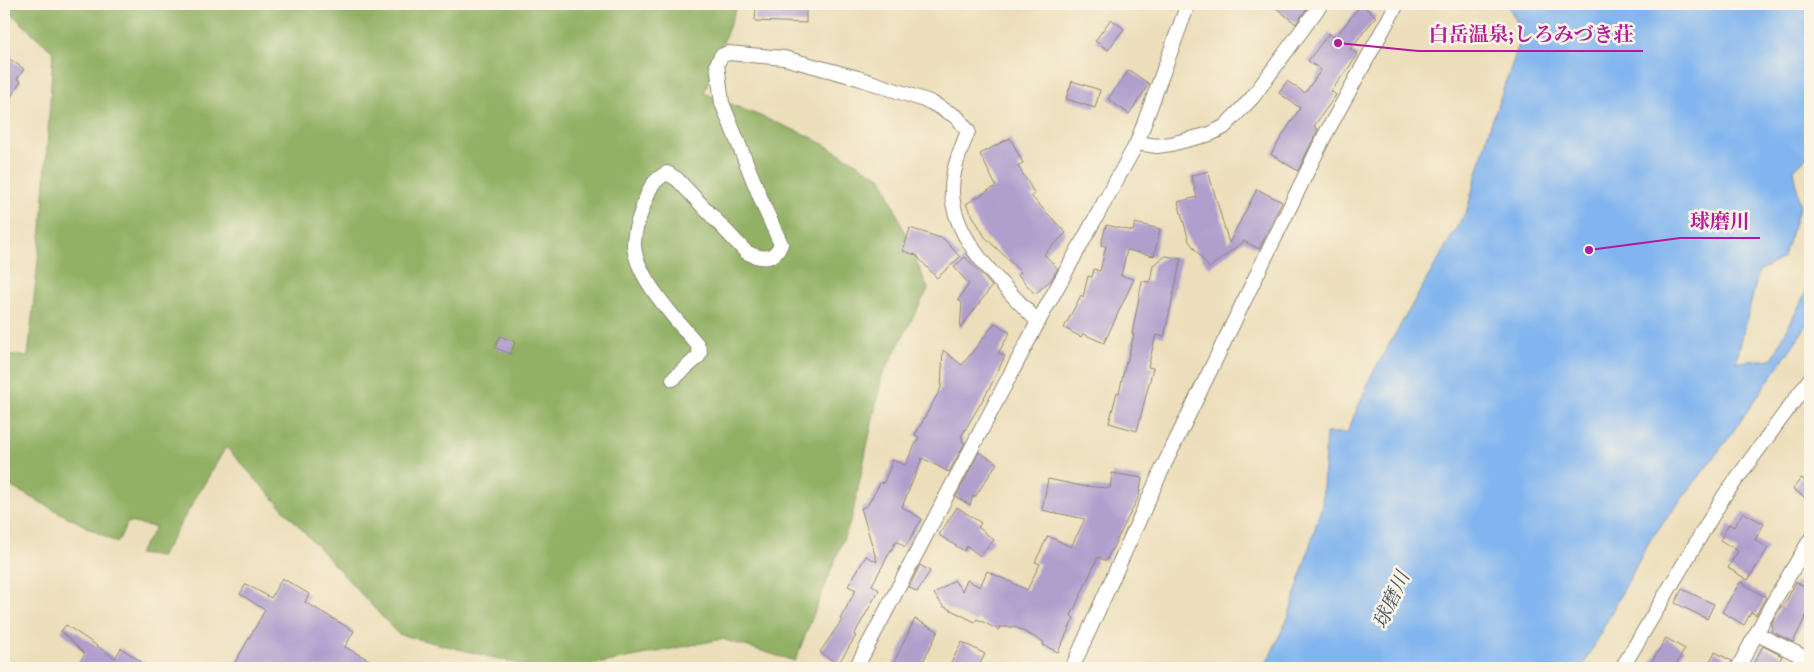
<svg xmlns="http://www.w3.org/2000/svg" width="1814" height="672" font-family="'Sorts Mill Goudy','Noto Serif JP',serif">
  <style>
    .forest { fill: #92b165; stroke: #5e6e48 }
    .water { fill: #82b5ef; stroke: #56708d }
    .building { fill: #b09ecd }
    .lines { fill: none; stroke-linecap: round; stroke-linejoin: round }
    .minor-casing { stroke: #8c8472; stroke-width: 16 }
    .minor { stroke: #fff; stroke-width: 14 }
    .labels { text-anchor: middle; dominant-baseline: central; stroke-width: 5; stroke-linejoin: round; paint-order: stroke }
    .water-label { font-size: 20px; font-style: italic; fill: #455466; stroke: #fcf5e5 }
    .leader { fill: none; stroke: #b5179e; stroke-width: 2 }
    .callout-dot { fill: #b5179e; stroke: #fcf5e5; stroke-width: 2 }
    .callout-label { font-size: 20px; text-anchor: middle; font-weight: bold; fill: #b5179e; stroke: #fcf5e5; stroke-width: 5; stroke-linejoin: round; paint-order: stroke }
  </style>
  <rect width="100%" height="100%" fill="#fcf5e5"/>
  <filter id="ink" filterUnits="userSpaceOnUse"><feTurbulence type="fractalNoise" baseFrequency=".02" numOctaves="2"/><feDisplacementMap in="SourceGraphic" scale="10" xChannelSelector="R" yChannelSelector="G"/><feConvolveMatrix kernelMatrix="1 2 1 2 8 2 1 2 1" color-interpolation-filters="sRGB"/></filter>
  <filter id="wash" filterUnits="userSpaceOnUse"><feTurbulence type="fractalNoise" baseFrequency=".0096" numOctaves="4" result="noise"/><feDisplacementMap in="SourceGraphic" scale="20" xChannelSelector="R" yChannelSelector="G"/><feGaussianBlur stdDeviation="1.12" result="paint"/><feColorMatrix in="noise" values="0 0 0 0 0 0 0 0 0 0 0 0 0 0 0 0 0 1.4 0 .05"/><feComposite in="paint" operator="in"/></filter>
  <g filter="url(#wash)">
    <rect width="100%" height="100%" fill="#ecdeba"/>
    <polygon class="forest" points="4,4 746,4 735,11 704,93 811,137 882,178 928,289 882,376 852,517 795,661 722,639 577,668 535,668 398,634 226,447 161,557 138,554 156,527 128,522 117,543 4,483 4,354 28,357 43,212 53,52 4,7"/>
    <polygon class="water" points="1507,4 1810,4 1810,154 1794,170 1800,206 1783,258 1759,271 1736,362 1772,359 1810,284 1810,321 1725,443 1650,540 1582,668 1264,668 1288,618 1322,505 1326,433 1347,433 1372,374 1467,210 1489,130 1523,33"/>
    <g id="blocks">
      <g class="building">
        <polygon points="1271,4 1310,4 1296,24"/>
        <polygon points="1361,4 1376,17 1350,49 1358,55 1331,91 1336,95 1314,126 1318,129 1298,171 1271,154 1300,108 1279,93 1287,81 1305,93 1321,70 1308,61 1329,33 1335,38"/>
        <polygon points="756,7 806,8 806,23 755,21"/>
        <polygon points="1111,19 1124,29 1108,50 1095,41"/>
        <polygon points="4,55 24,69 17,79 21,81 4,107"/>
        <polygon points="1129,70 1149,84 1129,114 1108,99"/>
        <polygon points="1072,81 1100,90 1095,108 1066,99"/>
        <polygon points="1010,138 1023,163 1018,166 1035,194 1031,196 1066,233 1044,254 1058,269 1051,280 1035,294 1018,275 1021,272 985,237 966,204 996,186 980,154"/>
        <polygon points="1208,171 1229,243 1257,189 1282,202 1259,249 1244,241 1209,268 1189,241 1178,202 1197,197 1191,176"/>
        <polygon points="1135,223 1160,229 1154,256 1127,250 1121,276 1134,279 1104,343 1083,334 1081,337 1064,328 1081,295 1083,297 1088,276 1092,277 1094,269 1100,271 1106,246 1101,245 1106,225 1133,231"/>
        <polygon points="910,228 944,239 960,257 937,278 916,255 903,251"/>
        <polygon points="1166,256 1181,259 1164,337 1156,335 1148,367 1153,368 1137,431 1109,423 1117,392 1119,393 1126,362 1127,362 1134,334 1132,334 1142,281 1150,282 1153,265"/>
        <polygon points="965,257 992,286 960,329 962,303 958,300 969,284 954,267"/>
        <polygon points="995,323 1010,333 998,353 1005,356 989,389 961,437 963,438 962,441 965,443 949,472 922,458 902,507 922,519 905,547 896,541 872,585 879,590 854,635 856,636 838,664 820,652 842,620 840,619 856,590 848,586 866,556 877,562 861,508 867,506 881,482 883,484 893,460 905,465 919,437 915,435 941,388 943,350 962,365"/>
        <polygon points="500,336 515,342 511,354 495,348"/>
        <polygon points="979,452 997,463 975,497 973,496 970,505 956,497"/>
        <polygon points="1112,473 1142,478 1139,496 1106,561 1098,557 1071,616 1074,618 1058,652 1043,645 1044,642 1015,627 1000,627 999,630 977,619 975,622 943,606 934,594 954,580 962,591 967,580 980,587 987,571 1027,590 1040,564 1035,562 1048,536 1071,547 1085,519 1042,510 1048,479 1082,486 1110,488"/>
        <polygon points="1801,478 1810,484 1810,501 1793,489"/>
        <polygon points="957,507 981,523 978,527 994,540 980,556 967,546 964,551 939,535"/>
        <polygon points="1743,512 1764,524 1755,540 1768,548 1748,580 1728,568 1738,551 1720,540 1729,524 1734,527"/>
        <polygon points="920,565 930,571 917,592 909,587"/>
        <polygon points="282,578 309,594 305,602 354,631 345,647 384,668 232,668 265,610 240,594 246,584 271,598"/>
        <polygon points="1740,582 1766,597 1756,615 1751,612 1744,625 1722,612"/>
        <polygon points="1796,582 1810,590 1810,618 1806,616 1793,642 1771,631 1773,625 1771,624 1781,606 1783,607"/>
        <polygon points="1682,589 1714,604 1707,619 1675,603"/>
        <polygon points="915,619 938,631 920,668 891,668"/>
        <polygon points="66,625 115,658 121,648 150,668 75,668 85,654 61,631"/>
        <polygon points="1666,638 1685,649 1674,668 1648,668"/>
        <polygon points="962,642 985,654 978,668 948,668"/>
        <polygon points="1763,646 1782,656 1776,668 1751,668"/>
        <polygon points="1715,652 1732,661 1729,668 1706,668"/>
      </g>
    </g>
  </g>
  <g filter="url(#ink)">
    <use href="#blocks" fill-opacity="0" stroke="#8c8472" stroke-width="1"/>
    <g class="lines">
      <defs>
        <g id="minor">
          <polyline points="1137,143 1157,146 1171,144 1210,134 1224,127 1252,98 1321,4"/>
          <path d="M673,379L698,357L700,352L697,344C677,321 634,275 634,244C634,232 638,220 642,210C648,192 650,182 667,173L677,179L746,252C760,259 774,262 781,244L765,209L722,103L717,64L721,56L728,53L784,58L858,78L930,102L957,117L968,131C961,150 952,169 952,190C952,242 1006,287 1038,322"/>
          <polyline points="1757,634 1810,660"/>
          <polyline points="856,668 1038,322 1137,143 1188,4"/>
          <polyline points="1072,668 1164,465 1324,137 1397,4"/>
          <polyline points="1622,668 1724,496 1810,379"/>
          <polyline points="1738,668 1771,606 1810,540"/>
        </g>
      </defs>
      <use href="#minor" class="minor-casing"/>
      <use href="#minor" class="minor"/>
    </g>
  </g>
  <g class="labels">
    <g class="water-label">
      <text transform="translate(1393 601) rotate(-65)">球磨川</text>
    </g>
  </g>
  <path class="leader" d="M1338 43L1418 51H1643M1589 250L1680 238H1760"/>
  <g class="callout-dot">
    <circle cx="1338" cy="43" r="5"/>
    <circle cx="1589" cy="250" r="5"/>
  </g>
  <g class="callout-label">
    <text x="1531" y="41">白岳温泉;しろみづき荘</text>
    <text x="1720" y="228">球磨川</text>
  </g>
  <rect width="1814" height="672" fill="none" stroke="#fcf5e5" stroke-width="20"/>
</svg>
